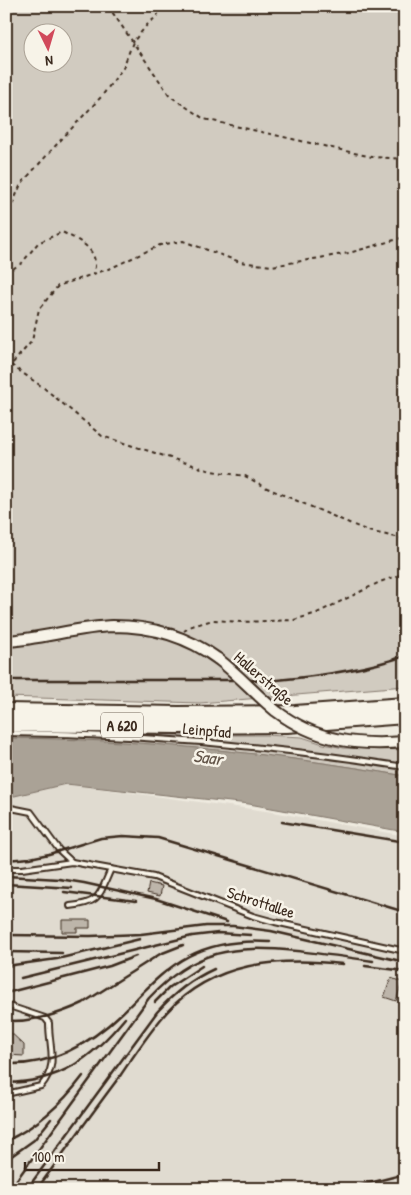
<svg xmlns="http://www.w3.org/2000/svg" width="411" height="1195" font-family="'Patrick Hand',sans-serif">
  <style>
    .built { fill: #e0dbd0 }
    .green { fill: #d1cbc0; stroke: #867a6f; fill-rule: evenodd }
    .water { fill: #aaa296; stroke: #7e7266 }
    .building { fill: #bdb5aa; stroke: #3b2a1e }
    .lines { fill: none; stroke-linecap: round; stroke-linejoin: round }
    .service-casing { stroke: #3b2a1e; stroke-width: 8 }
    .tertiary-casing { stroke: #3b2a1e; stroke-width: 14 }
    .motorway-casing { stroke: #3b2a1e; stroke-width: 18 }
    .path { stroke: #3b2a1e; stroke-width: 2; stroke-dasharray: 4 4; stroke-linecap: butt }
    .service { stroke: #f7f3e8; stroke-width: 4 }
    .tertiary { stroke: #f7f3e8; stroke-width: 10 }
    .motorway { stroke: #f7f3e8; stroke-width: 14 }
    .rail { stroke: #3b2a1e; stroke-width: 2.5 }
    .tertiary-bridge-casing { stroke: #3b2a1e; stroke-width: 14; stroke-linecap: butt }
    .tertiary-bridge { stroke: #f7f3e8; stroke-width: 10 }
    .labels { text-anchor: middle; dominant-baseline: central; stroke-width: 5; stroke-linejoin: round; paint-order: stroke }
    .shield { fill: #f7f3e8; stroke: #73665b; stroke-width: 1 }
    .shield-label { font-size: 15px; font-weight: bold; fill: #3b2a1e }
    .street-label { font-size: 16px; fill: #3b2a1e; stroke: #f7f3e8 }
    .water-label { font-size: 18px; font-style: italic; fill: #625448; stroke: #f7f3e8 }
  </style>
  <rect width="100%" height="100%" fill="#efebe0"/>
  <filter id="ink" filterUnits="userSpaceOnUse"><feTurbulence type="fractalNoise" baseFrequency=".02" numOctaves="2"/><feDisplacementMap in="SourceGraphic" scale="10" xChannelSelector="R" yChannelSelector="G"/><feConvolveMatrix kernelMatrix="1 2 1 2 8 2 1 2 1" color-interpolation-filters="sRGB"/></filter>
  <g filter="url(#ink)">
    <polygon class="built" points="66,784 273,812 405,836 405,1189 6,1189 6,798"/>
    <g class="green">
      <path d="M6,6H405V686L200,703L6,697ZM32,32H62V62H32Z"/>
      <path d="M6,735H265L302,737L323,744L344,748L405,750V776C273,753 140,740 6,738Z"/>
    </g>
    <path class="water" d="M6,738C140,739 273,753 405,776V832L249,804L66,784L6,798Z"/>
    <g class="building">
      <polygon points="149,883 162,886 160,896 147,893"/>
      <polygon points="62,920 90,920 90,928 77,928 77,932 62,932"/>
      <polygon points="391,978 402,982 396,1001 384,997"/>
      <polygon points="6,1028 24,1045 24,1056 6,1055"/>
    </g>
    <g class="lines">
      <defs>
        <g id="service">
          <path d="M6,733C140,734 273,746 405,767"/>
          <polyline points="6,807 31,812 59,850 72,862"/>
          <polyline points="6,869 22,869 72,862 154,877 253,916 275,922 405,951"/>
          <path d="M70,906C101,903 99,895 111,869"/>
          <path d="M6,1005L45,1018L49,1023C49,1049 59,1064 41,1086L6,1094"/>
        </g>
        <path id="tertiary" d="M6,641C42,639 77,627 113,626C151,626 188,637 218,659"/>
        <g id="motorway">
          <polyline points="6,711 178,714 295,713 405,705"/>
          <polyline points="6,724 177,726 287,725 405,716"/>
        </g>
      </defs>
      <use href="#service" class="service-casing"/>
      <use href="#tertiary" class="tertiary-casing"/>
      <use href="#motorway" class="motorway-casing"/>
      <g class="path">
        <polyline points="108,6 170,96 204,119 372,157 405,159"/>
        <polyline points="6,219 21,184 58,143 101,97 123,68 133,42 147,25 157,16 161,6"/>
        <path d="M6,273L22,263L38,243L62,232C80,241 102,250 93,275"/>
        <polyline points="11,365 44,388 102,436 211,471 245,476 267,488 368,531 405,539"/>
        <polyline points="6,367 11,365 32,341 39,309 58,286 111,268 160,245 183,241 240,262 272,266 349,253 405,237"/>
        <polyline points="184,631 192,626 213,620 242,622 294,620 317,613 380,582 405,573"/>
      </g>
      <use href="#service" class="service"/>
      <use href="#tertiary" class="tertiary"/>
      <use href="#motorway" class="motorway"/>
      <g class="rail">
        <path d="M6,680H277C321,676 363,670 405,656"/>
        <polyline points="282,822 405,842"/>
        <polyline points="6,860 30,858 49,854 101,838 123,836 158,838 405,912"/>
        <polyline points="6,876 59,879 84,883 156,899 227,922"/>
        <polyline points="6,884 72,888"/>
        <polyline points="64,892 136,901"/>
        <polyline points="6,935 90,936 141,934 206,926 233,926 271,931 405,962"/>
        <polyline points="6,952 62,953"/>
        <polyline points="6,966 57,959 140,939"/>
        <polyline points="365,966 405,971"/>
        <polyline points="21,978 192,936 218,933 251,935"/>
        <polyline points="6,993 110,966 136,956"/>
        <polyline points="155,1002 170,987 202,966"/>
        <path d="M6,1021C34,1022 58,1015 83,1003L160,954L183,945"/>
        <path d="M6,1064C52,1066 90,1044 122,1013C143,993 162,970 189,956C214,943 242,940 270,942"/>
        <path d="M6,1083C61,1082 92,1058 125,1018"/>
        <path d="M6,1141C38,1126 62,1104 83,1076"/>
        <polyline points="6,1160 34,1140 51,1119"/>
        <path d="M10,1189L149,998C195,949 233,945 297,951C322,954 348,957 373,961"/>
        <path d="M27,1189L157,1012C173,994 192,979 214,969"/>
        <path d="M37,1189C65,1151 92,1113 120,1076C135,1054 150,1031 167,1012C214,961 278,957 343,964"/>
        <polyline points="346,1189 405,1174"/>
        <polyline points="379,1189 405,1182"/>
      </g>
      <defs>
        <path id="tertiary-bridge" d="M218,659C239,675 256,695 276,711C316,741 357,746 405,742"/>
      </defs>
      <use href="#tertiary-bridge" class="tertiary-bridge-casing"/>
      <use href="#tertiary-bridge" class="tertiary-bridge"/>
    </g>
  </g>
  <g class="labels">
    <rect class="shield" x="101" y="712.5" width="42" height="25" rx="4"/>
    <g class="shield-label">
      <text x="122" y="725">A 620</text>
    </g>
    <g class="street-label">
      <text transform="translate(264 678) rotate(41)">Hallerstraße</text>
      <text transform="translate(207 730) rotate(5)">Leinpfad</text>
      <text transform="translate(261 902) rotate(18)">Schrottallee</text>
    </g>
    <g class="water-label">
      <text transform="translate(208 757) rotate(7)">Saar</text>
    </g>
  </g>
  <rect width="411" height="1195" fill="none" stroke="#f7f3e8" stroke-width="25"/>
  <rect x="12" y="12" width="386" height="1170" fill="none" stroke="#3b2a1e" stroke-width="2" filter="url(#ink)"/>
  <g transform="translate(48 48) rotate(175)"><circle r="24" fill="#f7f3e8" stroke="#aca397"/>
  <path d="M0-4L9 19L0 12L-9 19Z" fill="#d1495b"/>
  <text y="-8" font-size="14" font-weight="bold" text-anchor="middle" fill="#3b2a1e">N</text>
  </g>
  <path d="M25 1162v8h134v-8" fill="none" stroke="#3b2a1e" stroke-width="2.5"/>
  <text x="32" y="1162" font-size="15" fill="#3b2a1e" stroke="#f7f3e8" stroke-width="4" paint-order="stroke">100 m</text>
</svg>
